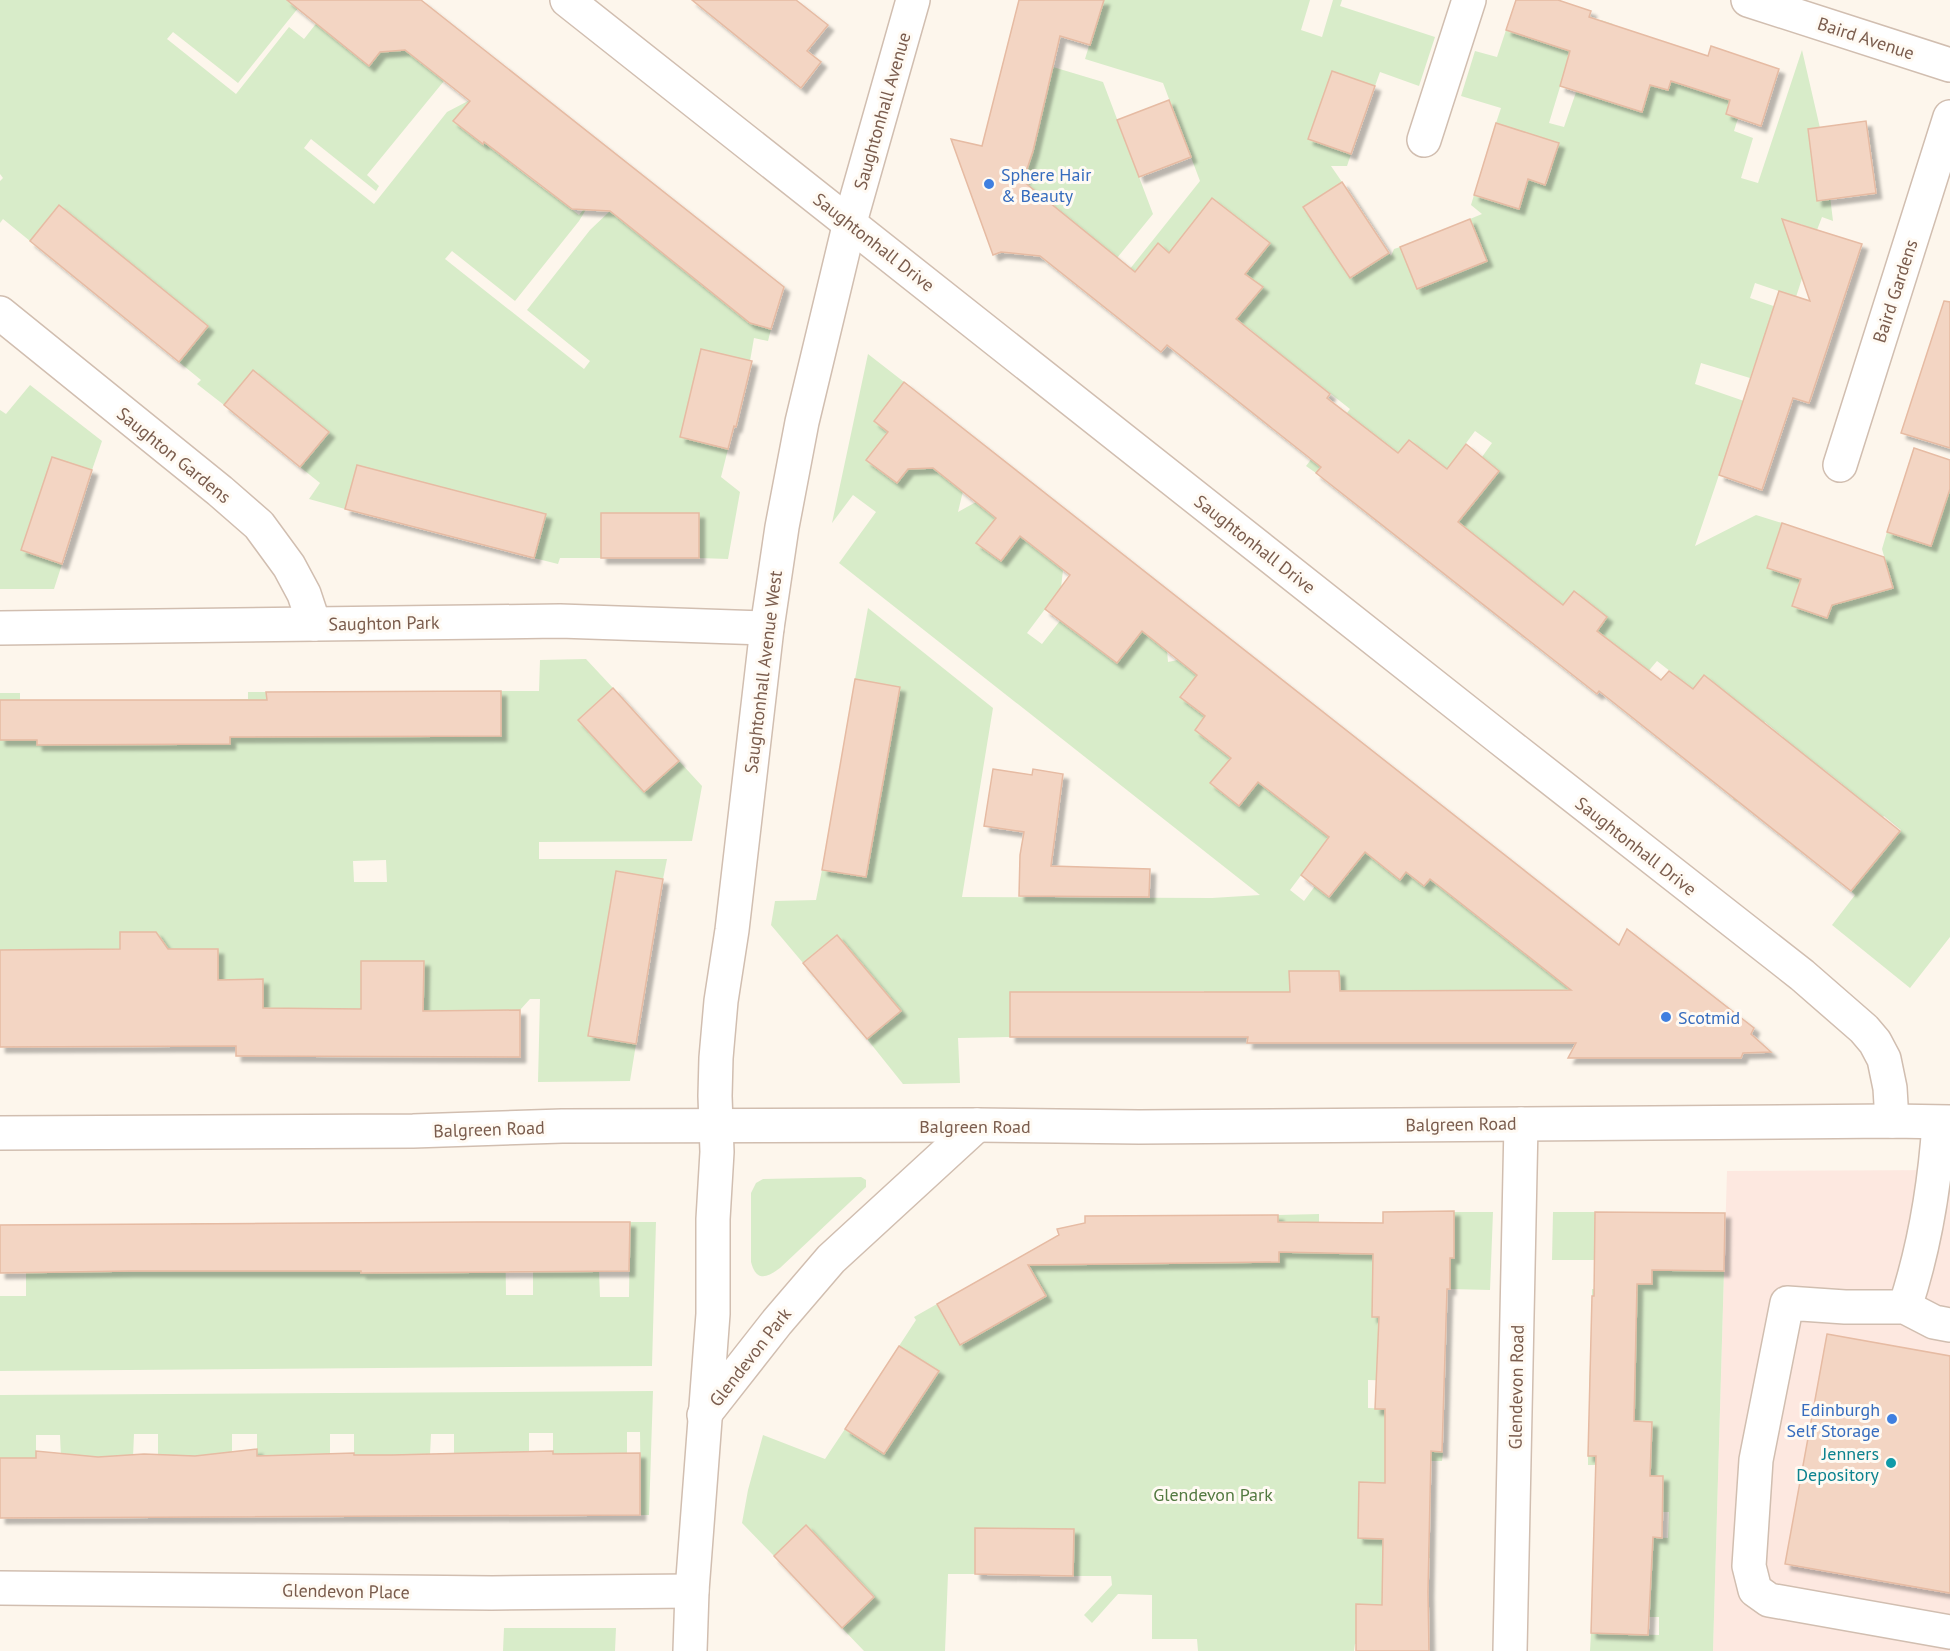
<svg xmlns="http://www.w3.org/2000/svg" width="1950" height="1651" font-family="'PT Sans',sans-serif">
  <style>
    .commercial { fill: #fde8e0 }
    .green { fill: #d8ecc9; fill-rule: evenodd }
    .building { fill: #f3d5c3; stroke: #e6bba3; stroke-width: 1.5; filter: url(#shadow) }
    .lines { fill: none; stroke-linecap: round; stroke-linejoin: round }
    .minor-casing { stroke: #d1beb0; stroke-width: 36 }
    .minor { stroke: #fff; stroke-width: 33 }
    .shop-dot { fill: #3f7fe0; stroke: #fffaf3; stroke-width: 2 }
    .culture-dot { fill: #0f9aa8; stroke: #fffaf3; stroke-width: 2 }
    .labels { text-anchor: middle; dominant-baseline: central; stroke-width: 6; stroke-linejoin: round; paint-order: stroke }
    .street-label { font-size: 18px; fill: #7a5c4d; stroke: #fffaf3 }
    .shop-label { font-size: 18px; fill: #366cbe; stroke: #fffaf3; text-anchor: start }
    .culture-label { font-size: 18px; fill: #0d838f; stroke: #fffaf3; text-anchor: end }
    .park-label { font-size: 18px; fill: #537a41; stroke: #fffaf3 }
  </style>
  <defs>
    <filter id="shadow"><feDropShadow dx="5.5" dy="5.5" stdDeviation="1.5" flood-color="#0004"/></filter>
  </defs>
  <rect width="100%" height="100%" fill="#fdf6ec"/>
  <polygon class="commercial" points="1950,1170 1950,1651 1713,1651 1727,1171"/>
  <g class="green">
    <polygon points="0,0 290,0 303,2 238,83 173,32 167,39 236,94 289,27 304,39 322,16 390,38 444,81 367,175 379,186 376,191 311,139 304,148 374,204 447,112 470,100 454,121 483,144 499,123 532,149 517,168 547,191 562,173 579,187 565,204 579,215 593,198 579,221 515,301 452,251 445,259 584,369 590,361 527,310 590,230 610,211 732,308 758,325 771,329 768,341 754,338 750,361 701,350 680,437 728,449 721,477 740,492 728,559 699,558 699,513 601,513 601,558 560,558 558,564 534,558 545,514 357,465 345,509 309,499 320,483 300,467 328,432 253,370 224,405 197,384 201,380 179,362 208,326 59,205 30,241 3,219 0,223 0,181 3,178 0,174"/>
    <path d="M1103,0H1310L1301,30L1322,37L1333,0H1342L1340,6L1435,37L1419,86L1380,72L1375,86L1332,72L1308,139L1351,154L1347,166H1331L1342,182L1303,207L1350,278L1369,266L1362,255L1381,242L1391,256L1394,249L1400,247L1487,261L1470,219L1482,214L1471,205L1474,195L1519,209L1528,179L1546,185L1552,168L1534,162L1496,123L1501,108L1461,96L1475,51L1497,57L1506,30L1571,51L1549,123L1564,127L1601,20L1613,24L1599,68L1642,111L1650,85L1668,90L1673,76L1687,86L1730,100L1726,114L1738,118L1734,131L1753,138L1741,178L1758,183L1802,50L1820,128L1825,164L1813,166L1816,189L1829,188L1833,221L1822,217L1817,230L1800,224L1797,225L1811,251L1796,297L1755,283L1750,298L1791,312L1779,349L1762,343L1750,378L1701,363L1695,384L1744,401L1695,546L1756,515L1782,523L1767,568L1801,579L1792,606L1827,618L1836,590L1861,597L1893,588L1882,549L1887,532L1931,546L1950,489V937L1910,988L1832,925L1855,895L1851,891L1901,830L1884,816L1871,831L1833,801L1796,849L1793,846L1842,784L1823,769L1812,782L1776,753L1737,802L1733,799L1783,737L1765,722L1753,736L1717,707L1679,755L1675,752L1723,690L1704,675L1693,689L1657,661L1646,674L1597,631L1607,617L1574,592L1536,640L1529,578L1458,522L1499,472L1482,457L1492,443L1475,431L1447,469L1395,457L1356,421L1316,473L1306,466L1350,409L1307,375L1299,386C1286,370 1254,322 1234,322L1262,288L1245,273L1270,243L1212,198L1193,222L1196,274L1158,244L1106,308L1102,304L1200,181L1163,83L1085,59Z"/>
    <polygon points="1053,67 1103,82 1153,214 1117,258 1030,216 1007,152 1031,157"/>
    <polygon points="868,354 904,382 874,421 888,432 867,460 897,483 918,456 963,491 958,512 976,502 1004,523 977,543 1001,561 1020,536 1063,570 1061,588 1027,633 1042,644 1066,613 1075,632 1117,663 1136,639 1136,626 1167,650 1168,662 1178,660 1206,682 1200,690 1190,683 1180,696 1205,716 1195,730 1259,723 1211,783 1287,746 1295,810 1315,826 1357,801 1290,890 1304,901 1315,886 1330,897 1386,824 1406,872 1424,886 1440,867 1469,910 1504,938 1565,965 1596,927 1616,942 1588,995 1340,991 1339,971 1290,971 1290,992 1249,992 1248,1036 1205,1037 1204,991 1011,992 1010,1037 958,1038 960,1083 903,1084 867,1039 900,1010 837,935 803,963 771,925 775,901 816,900 822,870 866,877 900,688 855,679 868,608 993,708 962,897 1212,898 1260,895 839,563 876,512 853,495 832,523"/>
    <polygon points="30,385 102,441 92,470 52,457 21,550 62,564 54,589 0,589 0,410 6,414"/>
    <path d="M586,659L613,688L578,720L679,761L702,786L692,841L539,842V859H667L663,879L616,871L588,1036L636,1044L630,1081L538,1082L540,999H530L520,1010H451L423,1035L424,962L388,996L333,1036L332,1009L263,1008V979H237L236,1041L219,1046L218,949L154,973L153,932H120V974L76,950H46L2,974V950H0V693H20V700H37V745L230,744V699H248V692H266L267,736H365L366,692L401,691V737L500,736L501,691H539L540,660ZM386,860L387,882H354L353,861Z"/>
    <path d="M861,1177L866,1180V1187L780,1268C767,1278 756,1282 751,1262V1193L756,1183L763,1179Z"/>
    <polygon points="1454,1212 1493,1212 1490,1290 1450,1289 1450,1258 1454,1258"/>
    <polygon points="1553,1212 1595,1212 1594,1260 1552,1260"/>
    <polygon points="1319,1214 1319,1252 1334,1253 1335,1222 1383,1223 1372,1317 1379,1317 1377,1364 1444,1366 1444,1382 1368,1380 1368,1408 1398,1409 1397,1450 1443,1452 1442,1461 1431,1461 1431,1470 1385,1469 1385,1483 1359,1482 1358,1538 1429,1540 1430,1558 1383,1558 1382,1605 1428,1646 1355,1644 1354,1651 1198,1651 1197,1639 1152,1639 1152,1595 1118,1594 1092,1623 1084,1615 1112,1585 1111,1576 1073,1576 975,1529 975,1574 948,1574 945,1651 864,1651 842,1628 874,1596 807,1526 774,1556 742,1523 748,1490 763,1435 825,1459 845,1429 884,1454 939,1372 899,1346 916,1320 914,1317 937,1304 960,1345 1046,1296 1023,1255 1059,1235 1065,1261 1085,1264 1279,1262 1278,1215"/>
    <polygon points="482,1222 505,1223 506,1295 533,1295 533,1271 599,1271 600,1297 629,1297 630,1222 656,1222 652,1366 0,1371 0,1296 26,1296 26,1273 43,1272 43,1225 69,1224 70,1272 190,1271 191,1223 212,1223 213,1271 337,1271 337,1223 361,1224 362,1273 482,1271"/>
    <polygon points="1652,1261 1724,1271 1713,1651 1590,1651 1591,1633 1659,1635 1659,1617 1637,1617 1651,1564 1593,1562 1593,1544 1649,1546 1649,1537 1668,1538 1669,1512 1662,1512 1663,1476 1595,1475 1595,1465 1588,1465 1588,1456 1651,1457 1652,1422 1634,1421 1635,1387 1589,1385 1590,1365 1635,1366 1636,1297 1592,1296 1592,1289 1629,1290"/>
    <polygon points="653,1391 649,1515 641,1515 640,1432 627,1432 627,1453 553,1454 553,1433 529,1433 529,1454 454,1454 454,1434 431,1434 430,1455 354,1455 354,1434 330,1434 330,1455 257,1456 257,1434 232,1434 232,1456 158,1457 158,1434 134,1434 133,1457 61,1458 60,1435 36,1435 36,1458 0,1458 0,1395"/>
    <polygon points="504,1628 616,1628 615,1651 503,1651"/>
  </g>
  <g class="building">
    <polygon points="287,0 421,0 784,287 771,329 750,323 610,211 572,209 484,142 483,144 453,121 470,101 405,50 380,52 369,66"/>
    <polygon points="692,0 796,0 828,25 807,51 821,62 801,88"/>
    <polygon points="1019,0 1104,0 1090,45 1060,36 1033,151 1023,181 1135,272 1158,243 1169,253 1212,198 1270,243 1245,274 1263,287 1236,319 1330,394 1327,398 1398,453 1409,440 1447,469 1466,444 1499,471 1458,522 1563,605 1574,591 1607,617 1597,631 1661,680 1669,671 1693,689 1704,675 1900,831 1851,891 1599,691 1597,694 1316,473 1321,467 1167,345 1161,352 1040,256 1001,252 993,255 951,139 982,146"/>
    <polygon points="1516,0 1558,0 1591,11 1589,17 1708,56 1711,46 1779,69 1761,126 1726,114 1730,100 1671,81 1668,90 1650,85 1642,112 1560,86 1570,51 1506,30"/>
    <polygon points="1332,71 1375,86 1351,154 1308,139"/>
    <polygon points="1169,100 1191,157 1139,177 1117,120"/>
    <polygon points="1866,121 1876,193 1817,201 1808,129"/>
    <polygon points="1496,123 1559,143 1545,185 1528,179 1519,209 1474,195"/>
    <polygon points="1342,182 1389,253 1350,278 1303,207"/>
    <polygon points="59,205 208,326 179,362 30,241"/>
    <polygon points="1470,219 1487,261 1417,289 1400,247"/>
    <polygon points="1782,219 1862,244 1809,403 1793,398 1762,490 1719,475 1779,291 1810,301"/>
    <polygon points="1944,301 1950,302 1950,448 1901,433"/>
    <polygon points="701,349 752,361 736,427 734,426 728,449 680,437"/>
    <polygon points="253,370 329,432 300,467 224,405"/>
    <polygon points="904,382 1619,945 1627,929 1754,1028 1751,1034 1771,1052 1743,1053 1741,1058 1568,1058 1576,1043 1247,1043 1248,1037 1010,1037 1010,992 1290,992 1289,971 1339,971 1340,991 1571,990 1430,879 1424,886 1406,872 1400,880 1365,852 1329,897 1301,875 1329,837 1258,782 1239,806 1210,783 1231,758 1195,730 1205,716 1180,697 1197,675 1142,631 1117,663 1045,609 1070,575 1020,536 1001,561 976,543 996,518 933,468 908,469 897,483 866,460 888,432 874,421"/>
    <polygon points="1914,448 1950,460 1950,489 1931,546 1887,532"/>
    <polygon points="52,457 92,470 62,564 21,550"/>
    <polygon points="357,465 546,514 534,558 345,509"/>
    <rect x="601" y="513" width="98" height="45"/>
    <polygon points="1782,523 1884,557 1893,588 1832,605 1827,618 1792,606 1801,579 1767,568"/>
    <polygon points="855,679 900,687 866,877 822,870"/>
    <polygon points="613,688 679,761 644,792 578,720"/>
    <polygon points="501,691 501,736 230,737 230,744 37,745 37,740 0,740 0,700 267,700 266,692"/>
    <polygon points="993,769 1032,775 1033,769 1063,774 1051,866 1150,869 1149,897 1019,896 1020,855 1024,832 984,826"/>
    <polygon points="616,871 663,879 636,1044 588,1036"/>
    <polygon points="120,932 156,932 168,949 218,949 218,980 263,979 263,1008 361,1009 361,961 424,961 423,1011 520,1010 520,1057 236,1056 236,1046 0,1047 0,950 120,949"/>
    <polygon points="837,935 901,1011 867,1039 803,963"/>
    <polygon points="1454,1211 1454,1258 1450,1258 1450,1289 1447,1289 1442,1452 1431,1451 1428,1592 1429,1651 1356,1651 1356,1604 1382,1605 1383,1539 1358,1538 1359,1482 1385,1483 1385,1409 1375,1409 1379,1317 1372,1317 1373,1254 1279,1252 1279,1262 1028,1265 1046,1296 960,1345 937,1304 1059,1235 1057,1229 1085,1223 1085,1216 1278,1215 1278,1222 1383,1223 1383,1212"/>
    <polygon points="1595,1212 1725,1213 1724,1271 1652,1270 1652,1284 1637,1284 1634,1421 1652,1422 1650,1476 1663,1476 1662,1538 1653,1537 1648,1635 1591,1633 1596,1456 1588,1456 1592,1296 1594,1296"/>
    <polygon points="477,1222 630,1222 629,1271 361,1273 361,1271 130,1271 0,1273 0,1225"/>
    <polygon points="1827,1334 1950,1356 1950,1593 1785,1564"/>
    <polygon points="899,1346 939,1371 884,1454 845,1429"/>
    <polygon points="257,1449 257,1456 354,1453 354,1455 392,1455 553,1451 553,1454 640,1453 640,1515 0,1518 0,1458 36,1458 36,1451 98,1457 144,1454 195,1456"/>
    <polygon points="806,1525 874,1597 842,1628 774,1556"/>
    <polygon points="975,1528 1074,1529 1073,1576 975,1574"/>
  </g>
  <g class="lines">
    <defs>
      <g id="minor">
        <polyline points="567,0 1501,739 1802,975 1864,1029 1875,1042 1884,1059 1890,1088 1892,1121"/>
        <polyline points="1748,0 1950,65"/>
        <polyline points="1424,140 1469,0"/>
        <polyline points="0,313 220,491 259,525 289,566 304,594 314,624"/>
        <polyline points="1840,465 1950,117"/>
        <polyline points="0,628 560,621 767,628"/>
        <polyline points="0,1133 413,1131 562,1126 977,1125 1139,1127 1892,1121 1950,1122"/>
        <path d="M1905,1307C1924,1249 1935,1183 1939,1123"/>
        <polyline points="1950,1325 1934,1322 1905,1307 1845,1307 1787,1303 1756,1460 1749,1566 1755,1590 1769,1600 1950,1632"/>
        <polyline points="704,1415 777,1322 831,1259 977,1125"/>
        <polyline points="0,1588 492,1593 692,1591"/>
        <polyline points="690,1651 692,1591 713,1314 713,1219 717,1152 715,1096 716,1058 721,1001 732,930 767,628 782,527 802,422 850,222 913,0"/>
        <polyline points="1510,1651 1521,1124"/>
      </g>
    </defs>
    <use href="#minor" class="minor-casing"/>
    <use href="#minor" class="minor"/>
  </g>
  <g class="shop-dot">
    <circle cx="989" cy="184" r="6"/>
    <circle cx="1666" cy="1017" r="6"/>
    <circle cx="1892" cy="1419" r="6"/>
  </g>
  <circle class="culture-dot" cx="1891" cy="1463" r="6"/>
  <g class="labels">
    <g class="street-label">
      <text transform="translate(1866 38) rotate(18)">Baird Avenue</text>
      <text transform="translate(882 111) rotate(-74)">Saughtonhall Avenue</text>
      <text transform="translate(874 242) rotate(38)">Saughtonhall Drive</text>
      <text transform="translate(1895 291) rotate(-72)">Baird Gardens</text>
      <text transform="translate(174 455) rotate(39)">Saughton Gardens</text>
      <text transform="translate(1255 544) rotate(38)">Saughtonhall Drive</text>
      <text transform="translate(384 623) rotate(-1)">Saughton Park</text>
      <text transform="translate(763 672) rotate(-83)">Saughtonhall Avenue West</text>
      <text transform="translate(1636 846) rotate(38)">Saughtonhall Drive</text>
      <text transform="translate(1461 1124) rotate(-1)">Balgreen Road</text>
      <text x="975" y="1126">Balgreen Road</text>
      <text transform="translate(489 1129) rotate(-2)">Balgreen Road</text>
      <text transform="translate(750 1357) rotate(-52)">Glendevon Park</text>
      <text transform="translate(1516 1387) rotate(-89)">Glendevon Road</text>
      <text transform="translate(346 1591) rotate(1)">Glendevon Place</text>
    </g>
    <g class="shop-label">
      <text x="1001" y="174">Sphere Hair<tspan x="1001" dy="21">&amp; Beauty</tspan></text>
      <text x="1678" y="1017">Scotmid</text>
      <text x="1880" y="1409" text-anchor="end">Edinburgh<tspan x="1880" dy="21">Self Storage</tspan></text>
    </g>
    <g class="culture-label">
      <text x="1879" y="1453">Jenners<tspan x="1879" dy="21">Depository</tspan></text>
    </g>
    <g class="park-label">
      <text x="1213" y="1494">Glendevon Park</text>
    </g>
  </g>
</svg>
